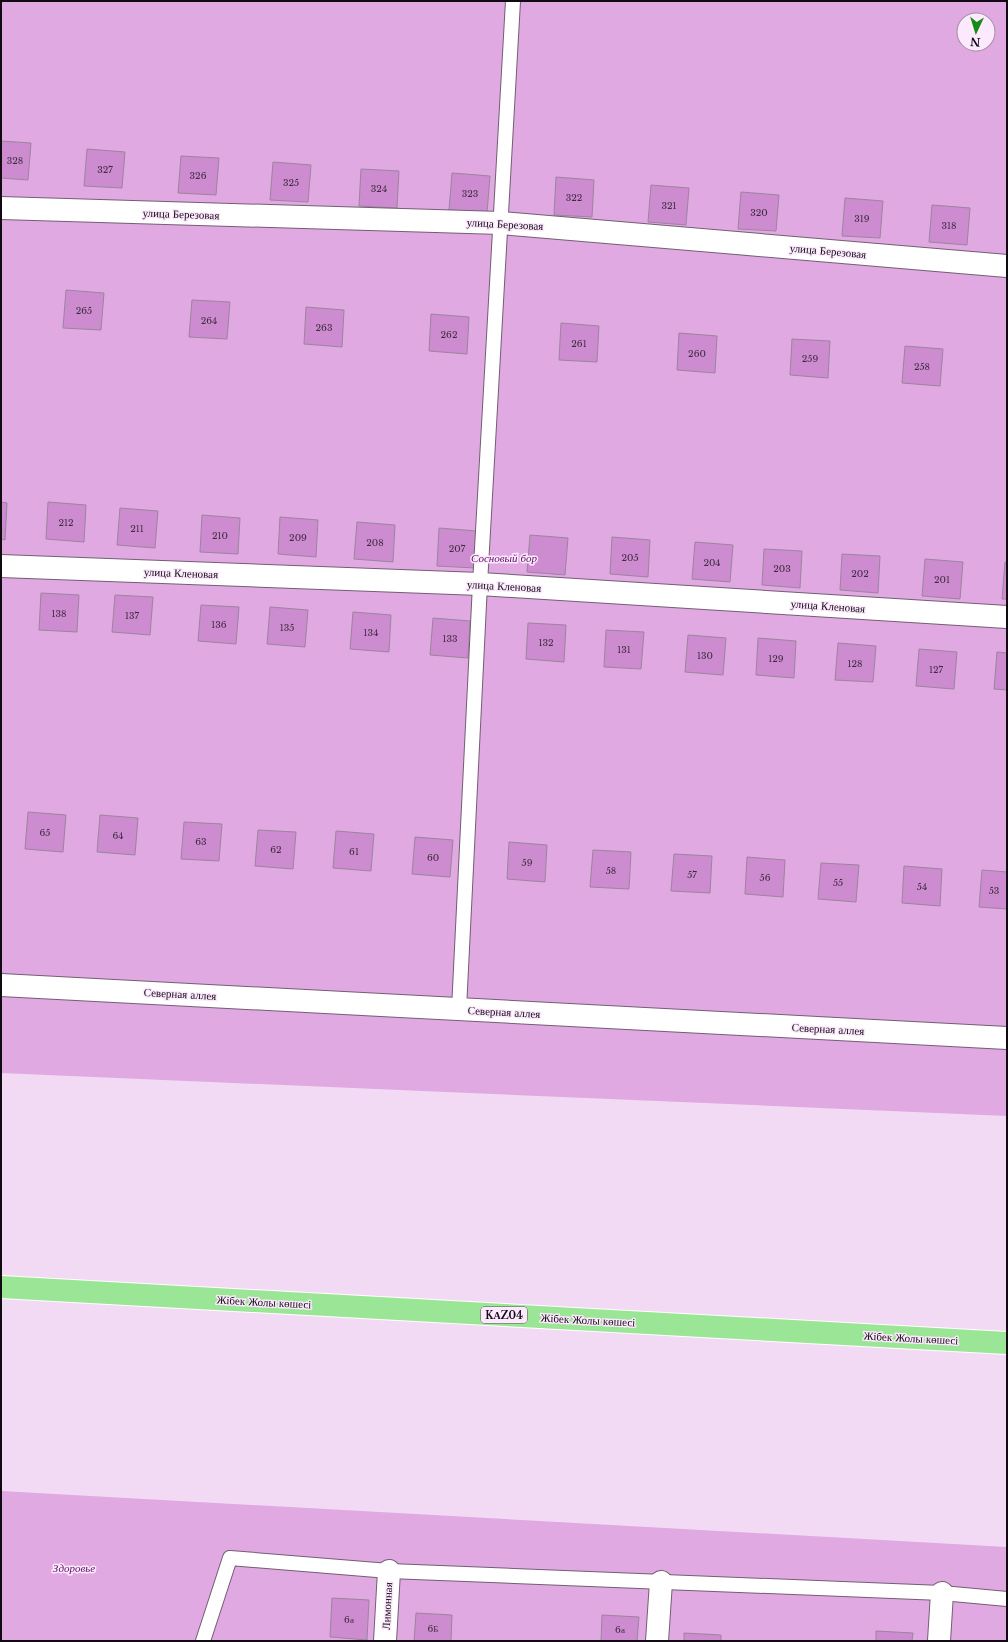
<svg xmlns="http://www.w3.org/2000/svg" width="1008" height="1642" font-family="'Libre Baskerville',serif">
  <style>
    .green { fill: #e0a9e2; fill-rule: evenodd }
    .building { fill: #cc8ccf; stroke: #9b859c }
    .lines { fill: none; stroke-linecap: round; stroke-linejoin: round }
    .lane-casing { stroke: #735e74; stroke-width: 16 }
    .street-casing { stroke: #735e74; stroke-width: 24 }
    .highway-casing { stroke: #fff; stroke-width: 24 }
    .lane { stroke: #fff; stroke-width: 14 }
    .street { stroke: #fff; stroke-width: 22 }
    .highway { stroke: #9be696; stroke-width: 22 }
    .labels { text-anchor: middle; dominant-baseline: central; stroke-width: 3; stroke-linejoin: round; paint-order: stroke }
    .number-label { font-size: 9px; fill: #402a41 }
    .shield { fill: #fde9fe; stroke: #584d59; stroke-width: 1 }
    .shield-label { font-size: 10px; font-weight: bold; fill: #120a12 }
    .street-label { font-size: 11px; fill: #120a12; stroke: #fde9fe }
    .park-label { font-size: 11px; font-style: italic; fill: #5d0f63; stroke: #fde9fe }
  </style>
  <rect width="100%" height="100%" fill="#f3daf4"/>
  <g class="green">
    <path d="M1,1H1007V1116L1,1073ZM964,20H988V44H964Z"/>
    <polygon points="1,1491 1007,1547 1007,1641 1,1641"/>
  </g>
  <g class="building">
    <polygon points="1,141 31,143 28,180 1,178"/>
    <polygon points="87,149 125,152 122,188 84,186"/>
    <polygon points="181,156 219,158 216,195 178,193"/>
    <polygon points="273,162 311,165 308,202 270,200"/>
    <polygon points="361,169 399,171 397,208 359,206"/>
    <polygon points="452,173 490,176 487,213 449,210"/>
    <polygon points="556,177 594,180 592,217 554,215"/>
    <polygon points="651,185 689,188 686,225 648,222"/>
    <polygon points="741,192 779,195 776,231 738,229"/>
    <polygon points="845,198 883,201 880,238 842,236"/>
    <polygon points="932,205 970,208 967,245 929,242"/>
    <polygon points="66,290 104,293 101,330 63,328"/>
    <polygon points="192,300 230,302 227,339 189,337"/>
    <polygon points="306,307 344,310 342,347 304,344"/>
    <polygon points="431,314 469,317 467,354 429,351"/>
    <polygon points="561,323 599,326 597,362 559,360"/>
    <polygon points="679,333 717,336 715,373 677,370"/>
    <polygon points="792,339 830,341 828,378 790,375"/>
    <polygon points="905,346 943,349 940,386 902,383"/>
    <polygon points="1,502 7,503 5,540 1,539"/>
    <polygon points="48,502 86,505 84,542 46,539"/>
    <polygon points="120,508 158,511 155,548 117,545"/>
    <polygon points="202,515 240,518 238,554 200,552"/>
    <polygon points="280,517 318,520 316,557 278,554"/>
    <polygon points="357,522 395,525 393,562 354,559"/>
    <polygon points="439,528 477,531 475,568 437,566"/>
    <polygon points="530,535 568,538 565,575 527,572"/>
    <polygon points="612,537 650,540 648,577 610,574"/>
    <polygon points="695,542 733,545 730,582 692,579"/>
    <polygon points="764,549 802,551 800,588 762,585"/>
    <polygon points="842,554 880,556 878,593 840,590"/>
    <polygon points="925,559 963,562 960,599 922,596"/>
    <polygon points="1005,562 1007,562 1007,599 1002,599"/>
    <polygon points="41,593 79,595 77,632 39,630"/>
    <polygon points="115,595 153,597 150,635 112,632"/>
    <polygon points="201,605 239,607 236,644 198,641"/>
    <polygon points="270,607 308,610 305,647 267,644"/>
    <polygon points="353,612 391,615 389,652 350,649"/>
    <polygon points="433,618 470,621 468,658 430,655"/>
    <polygon points="528,623 566,625 564,662 526,659"/>
    <polygon points="606,630 644,632 641,669 604,667"/>
    <polygon points="688,635 726,638 723,675 685,672"/>
    <polygon points="758,638 796,641 794,678 756,675"/>
    <polygon points="838,643 876,646 873,682 835,680"/>
    <polygon points="919,649 957,652 954,689 916,686"/>
    <polygon points="997,652 1007,653 1007,690 994,689"/>
    <polygon points="28,812 66,815 63,852 25,849"/>
    <polygon points="100,815 138,818 135,855 97,852"/>
    <polygon points="184,822 222,824 219,861 181,859"/>
    <polygon points="258,830 296,832 293,869 255,866"/>
    <polygon points="336,831 374,834 371,871 333,868"/>
    <polygon points="415,837 453,840 450,877 412,874"/>
    <polygon points="509,842 547,845 545,882 507,879"/>
    <polygon points="593,850 631,852 629,889 590,887"/>
    <polygon points="674,854 712,856 710,893 671,891"/>
    <polygon points="747,857 785,860 783,897 745,894"/>
    <polygon points="821,863 859,865 856,902 818,899"/>
    <polygon points="904,866 942,869 940,906 902,903"/>
    <polygon points="982,870 1007,872 1007,909 979,907"/>
    <polygon points="332,1598 369,1600 367,1640 330,1637"/>
    <polygon points="416,1613 452,1615 451,1641 414,1641"/>
    <polygon points="602,1615 639,1617 637,1641 601,1641"/>
    <polygon points="876,1631 913,1633 912,1641 876,1641"/>
    <polygon points="684,1633 721,1635 721,1641 684,1641"/>
  </g>
  <g class="lines">
    <defs>
      <g id="lane">
        <polyline points="459,1009 480,584 513,1"/>
        <polyline points="203,1641 230,1558 389,1571 942,1593 1007,1599"/>
      </g>
      <g id="street">
        <polyline points="1,208 501,223 1007,266"/>
        <polyline points="1,566 480,584 1007,617"/>
        <polyline points="1,985 1007,1038"/>
        <polyline points="385,1641 389,1571"/>
        <polyline points="657,1641 661,1582"/>
        <polyline points="939,1641 942,1593"/>
      </g>
      <polyline id="highway" points="1,1287 1007,1343"/>
    </defs>
    <use href="#lane" class="lane-casing"/>
    <use href="#street" class="street-casing"/>
    <use href="#highway" class="highway-casing"/>
    <use href="#lane" class="lane"/>
    <use href="#street" class="street"/>
    <use href="#highway" class="highway"/>
  </g>
  <g class="labels">
    <g class="number-label">
      <text x="15" y="160">328</text>
      <text x="105" y="169">327</text>
      <text x="198" y="175">326</text>
      <text x="291" y="182">325</text>
      <text x="379" y="188">324</text>
      <text x="470" y="193">323</text>
      <text x="574" y="197">322</text>
      <text x="669" y="205">321</text>
      <text x="759" y="212">320</text>
      <text x="862" y="218">319</text>
      <text x="949" y="225">318</text>
      <text x="84" y="310">265</text>
      <text x="209" y="320">264</text>
      <text x="324" y="327">263</text>
      <text x="449" y="334">262</text>
      <text x="579" y="343">261</text>
      <text x="697" y="353">260</text>
      <text x="810" y="358">259</text>
      <text x="922" y="366">258</text>
      <text x="66" y="522">212</text>
      <text x="137" y="528">211</text>
      <text x="220" y="535">210</text>
      <text x="298" y="537">209</text>
      <text x="375" y="542">208</text>
      <text x="457" y="548">207</text>
      <text x="630" y="557">205</text>
      <text x="712" y="562">204</text>
      <text x="782" y="568">203</text>
      <text x="860" y="573">202</text>
      <text x="942" y="579">201</text>
      <text x="59" y="613">138</text>
      <text x="132" y="615">137</text>
      <text x="219" y="624">136</text>
      <text x="287" y="627">135</text>
      <text x="371" y="632">134</text>
      <text x="450" y="638">133</text>
      <text x="546" y="642">132</text>
      <text x="624" y="649">131</text>
      <text x="705" y="655">130</text>
      <text x="776" y="658">129</text>
      <text x="855" y="663">128</text>
      <text x="936" y="669">127</text>
      <text x="45" y="832">65</text>
      <text x="118" y="835">64</text>
      <text x="201" y="841">63</text>
      <text x="276" y="849">62</text>
      <text x="354" y="851">61</text>
      <text x="433" y="857">60</text>
      <text x="527" y="862">59</text>
      <text x="611" y="870">58</text>
      <text x="692" y="874">57</text>
      <text x="765" y="877">56</text>
      <text x="838" y="882">55</text>
      <text x="922" y="886">54</text>
      <text x="994" y="890">53</text>
      <text x="349" y="1619">6а</text>
      <text x="433" y="1628">6Б</text>
      <text x="620" y="1629">6а</text>
    </g>
    <rect class="shield" x="481" y="1307" width="46" height="16" rx="3"/>
    <g class="shield-label">
      <text x="504" y="1315">KАZ04</text>
    </g>
    <g class="street-label">
      <text transform="translate(181 214) rotate(2)">улица Березовая</text>
      <text transform="translate(505 224) rotate(3)">улица Березовая</text>
      <text transform="translate(828 251) rotate(5)">улица Березовая</text>
      <text transform="translate(181 573) rotate(2)">улица Кленовая</text>
      <text transform="translate(504 586) rotate(3)">улица Кленовая</text>
      <text transform="translate(828 606) rotate(4)">улица Кленовая</text>
      <text transform="translate(180 994) rotate(3)">Северная аллея</text>
      <text transform="translate(504 1012) rotate(3)">Северная аллея</text>
      <text transform="translate(828 1029) rotate(3)">Северная аллея</text>
      <text transform="translate(264 1302) rotate(3)">Жібек Жолы көшесі</text>
      <text transform="translate(588 1320) rotate(3)">Жібек Жолы көшесі</text>
      <text transform="translate(911 1338) rotate(3)">Жібек Жолы көшесі</text>
      <text transform="translate(387 1606) rotate(-87)">Лимонная</text>
    </g>
    <g class="park-label">
      <text x="504" y="558">Сосновый бор</text>
      <text x="74" y="1568">Здоровье</text>
    </g>
  </g>
  <rect width="1008" height="1642" fill="none" stroke="#120a12" stroke-width="4"/>
  <g transform="translate(976 32) rotate(184)"><circle r="19" fill="#fde9fe" stroke="#9f90a0"/>
  <path d="M0-3L7 15L0 10L-7 15Z" fill="#148b13"/>
  <text y="-6" font-size="11" font-weight="bold" text-anchor="middle" fill="#120a12">N</text>
  </g>
</svg>
